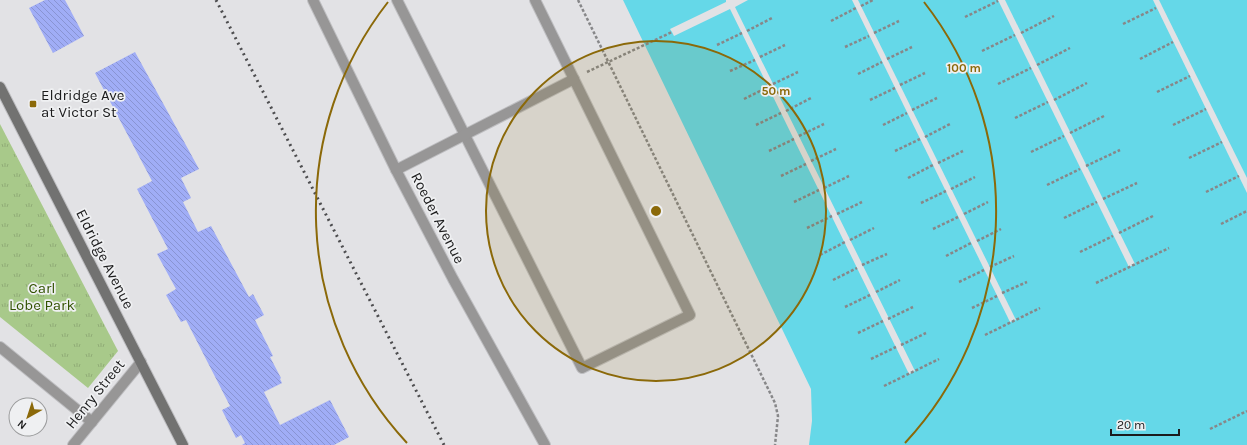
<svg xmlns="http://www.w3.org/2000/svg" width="1247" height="445" font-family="Karla,sans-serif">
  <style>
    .grass { fill: url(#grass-tufts) }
    .water { fill: #65d8e8 }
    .pier { fill: #e2e2e5 }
    .building { fill: url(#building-back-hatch) }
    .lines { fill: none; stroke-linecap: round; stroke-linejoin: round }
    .service-casing { stroke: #bebec1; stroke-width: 12 }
    .minor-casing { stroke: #bebec1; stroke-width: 12 }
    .tertiary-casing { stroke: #bebec1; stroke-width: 12 }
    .secondary-casing { stroke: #bebec1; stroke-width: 12 }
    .path { stroke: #878789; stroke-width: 2.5; stroke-dasharray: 3 2; stroke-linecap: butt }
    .service { stroke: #979696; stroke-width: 10 }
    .minor { stroke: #979696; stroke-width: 10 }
    .tertiary { stroke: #979696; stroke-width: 10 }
    .secondary { stroke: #727271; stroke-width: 10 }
    .rail { stroke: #4d4d4f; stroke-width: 3; stroke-dasharray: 2 4; stroke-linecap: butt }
    .ring { fill: none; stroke: #8b6909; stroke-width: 2 }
    .poi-dot { fill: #8b6909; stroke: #eff0f2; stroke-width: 1.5 }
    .labels { text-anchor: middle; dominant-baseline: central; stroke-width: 3.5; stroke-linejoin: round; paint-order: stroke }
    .poi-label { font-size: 15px; fill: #1b1b1c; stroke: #eff0f2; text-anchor: start }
    .street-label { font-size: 15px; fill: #1b1b1c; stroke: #eff0f2 }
    .park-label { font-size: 15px; fill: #325200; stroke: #eff0f2 }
    .centre { fill: #8b6909; stroke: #eff0f2; stroke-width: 2 }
    .ring-label { font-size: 12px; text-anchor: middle; font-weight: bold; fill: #8b6909; stroke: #eff0f2; stroke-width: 3.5; stroke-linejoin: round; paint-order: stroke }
  </style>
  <defs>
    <pattern id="grass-tufts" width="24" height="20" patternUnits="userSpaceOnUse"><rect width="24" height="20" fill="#a8c98a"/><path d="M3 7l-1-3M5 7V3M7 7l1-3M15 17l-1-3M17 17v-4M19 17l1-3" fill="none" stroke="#90ac76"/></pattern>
    <pattern id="building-back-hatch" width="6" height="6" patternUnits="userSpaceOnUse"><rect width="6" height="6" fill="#a0adf6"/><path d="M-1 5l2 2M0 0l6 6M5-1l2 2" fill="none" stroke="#8994d2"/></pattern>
  </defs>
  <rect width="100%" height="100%" fill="#e2e2e5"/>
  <polygon class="grass" points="0,124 118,351 88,388 0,317"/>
  <polygon class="water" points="623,0 1247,0 1247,445 809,445 812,421 811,389"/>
  <g class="pier">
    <polygon points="726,0 748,0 735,7 915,371 909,374 730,9 674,36 672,32 670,29 726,2"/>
    <polygon points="852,0 858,0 1016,320 1010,322"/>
    <polygon points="998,0 1005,0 1135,264 1129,267"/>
    <polygon points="1153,0 1159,0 1247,178 1247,193"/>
  </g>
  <g class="building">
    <polygon points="45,0 65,0 84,36 53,53 29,8"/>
    <polygon points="135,52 199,169 181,178 191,198 183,202 198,232 211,226 249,297 253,294 264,315 255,320 273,356 270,357 281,378 280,379 282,383 264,392 280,425 330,400 349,437 334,445 242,445 245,443 241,435 236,438 222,410 230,406 186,320 181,322 166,295 176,289 157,254 168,249 137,189 152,181 95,73"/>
  </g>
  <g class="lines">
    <defs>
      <g id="service">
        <polyline points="397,0 582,368 690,315 535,0"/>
        <polyline points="396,170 574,79"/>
      </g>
      <g id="minor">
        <polyline points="0,347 92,422"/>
        <polyline points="73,445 141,362"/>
      </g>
      <polyline id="tertiary" points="313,0 396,170 453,279 545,445"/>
      <polyline id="secondary" points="0,87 183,445"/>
    </defs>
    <use href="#service" class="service-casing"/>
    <use href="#minor" class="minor-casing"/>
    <use href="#tertiary" class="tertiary-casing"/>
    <use href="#secondary" class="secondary-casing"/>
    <g class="path">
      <polyline points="578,0 775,403 778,416 775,445"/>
      <polyline points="861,6 873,0"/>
      <polyline points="965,17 998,1"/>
      <polyline points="831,21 856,8"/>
      <polyline points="1123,24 1156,8"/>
      <polyline points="747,31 772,18"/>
      <polyline points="874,33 899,21"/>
      <polyline points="1021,33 1054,16"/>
      <polyline points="717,45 742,33"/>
      <polyline points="845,47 869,36"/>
      <polyline points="982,51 1015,35"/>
      <polyline points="760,57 785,45"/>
      <polyline points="887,59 912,47"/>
      <polyline points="1140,59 1173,42"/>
      <polyline points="1037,65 1070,48"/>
      <polyline points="730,71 755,60"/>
      <polyline points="587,72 672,32"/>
      <polyline points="858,74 882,62"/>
      <polyline points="773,84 798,72"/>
      <polyline points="998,84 1031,68"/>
      <polyline points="900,85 925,73"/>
      <polyline points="1157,92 1190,76"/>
      <polyline points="744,99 768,87"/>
      <polyline points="870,100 895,88"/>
      <polyline points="1054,100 1087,83"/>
      <polyline points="912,110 937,98"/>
      <polyline points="786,111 811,98"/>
      <polyline points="1015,118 1048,102"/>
      <polyline points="756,125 781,113"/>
      <polyline points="883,125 907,113"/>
      <polyline points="1173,125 1206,109"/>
      <polyline points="1070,133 1104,116"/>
      <polyline points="799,136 824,124"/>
      <polyline points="925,137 950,124"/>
      <polyline points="769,151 794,139"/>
      <polyline points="895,151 920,139"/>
      <polyline points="1031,152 1064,136"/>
      <polyline points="1189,158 1222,142"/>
      <polyline points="811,161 836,149"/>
      <polyline points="938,163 963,151"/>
      <polyline points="1086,166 1120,150"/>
      <polyline points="781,176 806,164"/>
      <polyline points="908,178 933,165"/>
      <polyline points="1047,185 1080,169"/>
      <polyline points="824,188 849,176"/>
      <polyline points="951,189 975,177"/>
      <polyline points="1206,192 1239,176"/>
      <polyline points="1103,199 1137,183"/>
      <polyline points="794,202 819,190"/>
      <polyline points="921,203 946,191"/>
      <polyline points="837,214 862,202"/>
      <polyline points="964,214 988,202"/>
      <polyline points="1064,218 1097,202"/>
      <polyline points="1221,224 1247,211"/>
      <polyline points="807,228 832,216"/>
      <polyline points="933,229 958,217"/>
      <polyline points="1119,233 1153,216"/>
      <polyline points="850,240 874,228"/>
      <polyline points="977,241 1001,229"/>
      <polyline points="1080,252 1113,236"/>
      <polyline points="820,255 845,242"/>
      <polyline points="946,256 971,243"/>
      <polyline points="862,265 887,254"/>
      <polyline points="990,267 1014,256"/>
      <polyline points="833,280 857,268"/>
      <polyline points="959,282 984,270"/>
      <polyline points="1096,283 1169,248"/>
      <polyline points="876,292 900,280"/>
      <polyline points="1002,293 1027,282"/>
      <polyline points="845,307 870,295"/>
      <polyline points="972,308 997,296"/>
      <polyline points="888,319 913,307"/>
      <polyline points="858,333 883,321"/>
      <polyline points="985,335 1040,308"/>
      <polyline points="901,345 926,333"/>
      <polyline points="871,359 896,347"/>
      <polyline points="884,386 939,359"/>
      <polyline points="1210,429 1247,411"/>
    </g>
    <use href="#service" class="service"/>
    <use href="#minor" class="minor"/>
    <use href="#tertiary" class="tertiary"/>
    <use href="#secondary" class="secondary"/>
    <polyline class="rail" points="216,0 444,445"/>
  </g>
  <circle cx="656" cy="211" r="170" fill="#8b6909" fill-opacity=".12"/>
  <g class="ring">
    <circle cx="656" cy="211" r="170"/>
    <path d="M407 443A340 340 0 0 1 388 2M924 2A340 340 0 0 1 905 443"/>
  </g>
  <rect class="poi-dot" x="29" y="100" width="8" height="8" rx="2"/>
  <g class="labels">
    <g class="poi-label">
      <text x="41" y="95">Eldridge Ave<tspan x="41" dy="17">at Victor St</tspan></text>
    </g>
    <g class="street-label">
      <text transform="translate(438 218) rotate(63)">Roeder Avenue</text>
      <text transform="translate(105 259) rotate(63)">Eldridge Avenue</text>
      <text transform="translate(95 394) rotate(-51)">Henry Street</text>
    </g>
    <g class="park-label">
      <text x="42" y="288">Carl<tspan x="42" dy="17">Lobe Park</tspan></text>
    </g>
  </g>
  <circle cx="656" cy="211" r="6" class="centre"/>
  <g class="ring-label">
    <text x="964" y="72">100 m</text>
    <text x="776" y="95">50 m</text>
  </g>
  <g transform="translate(28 417) rotate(219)"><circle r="19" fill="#eff0f2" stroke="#9a9b9c"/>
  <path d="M0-3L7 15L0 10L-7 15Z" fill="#8b6909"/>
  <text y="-6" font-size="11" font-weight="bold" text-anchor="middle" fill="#1b1b1c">N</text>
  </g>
  <path d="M1111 429v6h68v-6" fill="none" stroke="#1b1b1c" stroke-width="2"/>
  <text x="1117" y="429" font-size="12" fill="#1b1b1c" stroke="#eff0f2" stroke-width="3" paint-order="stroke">20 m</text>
</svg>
